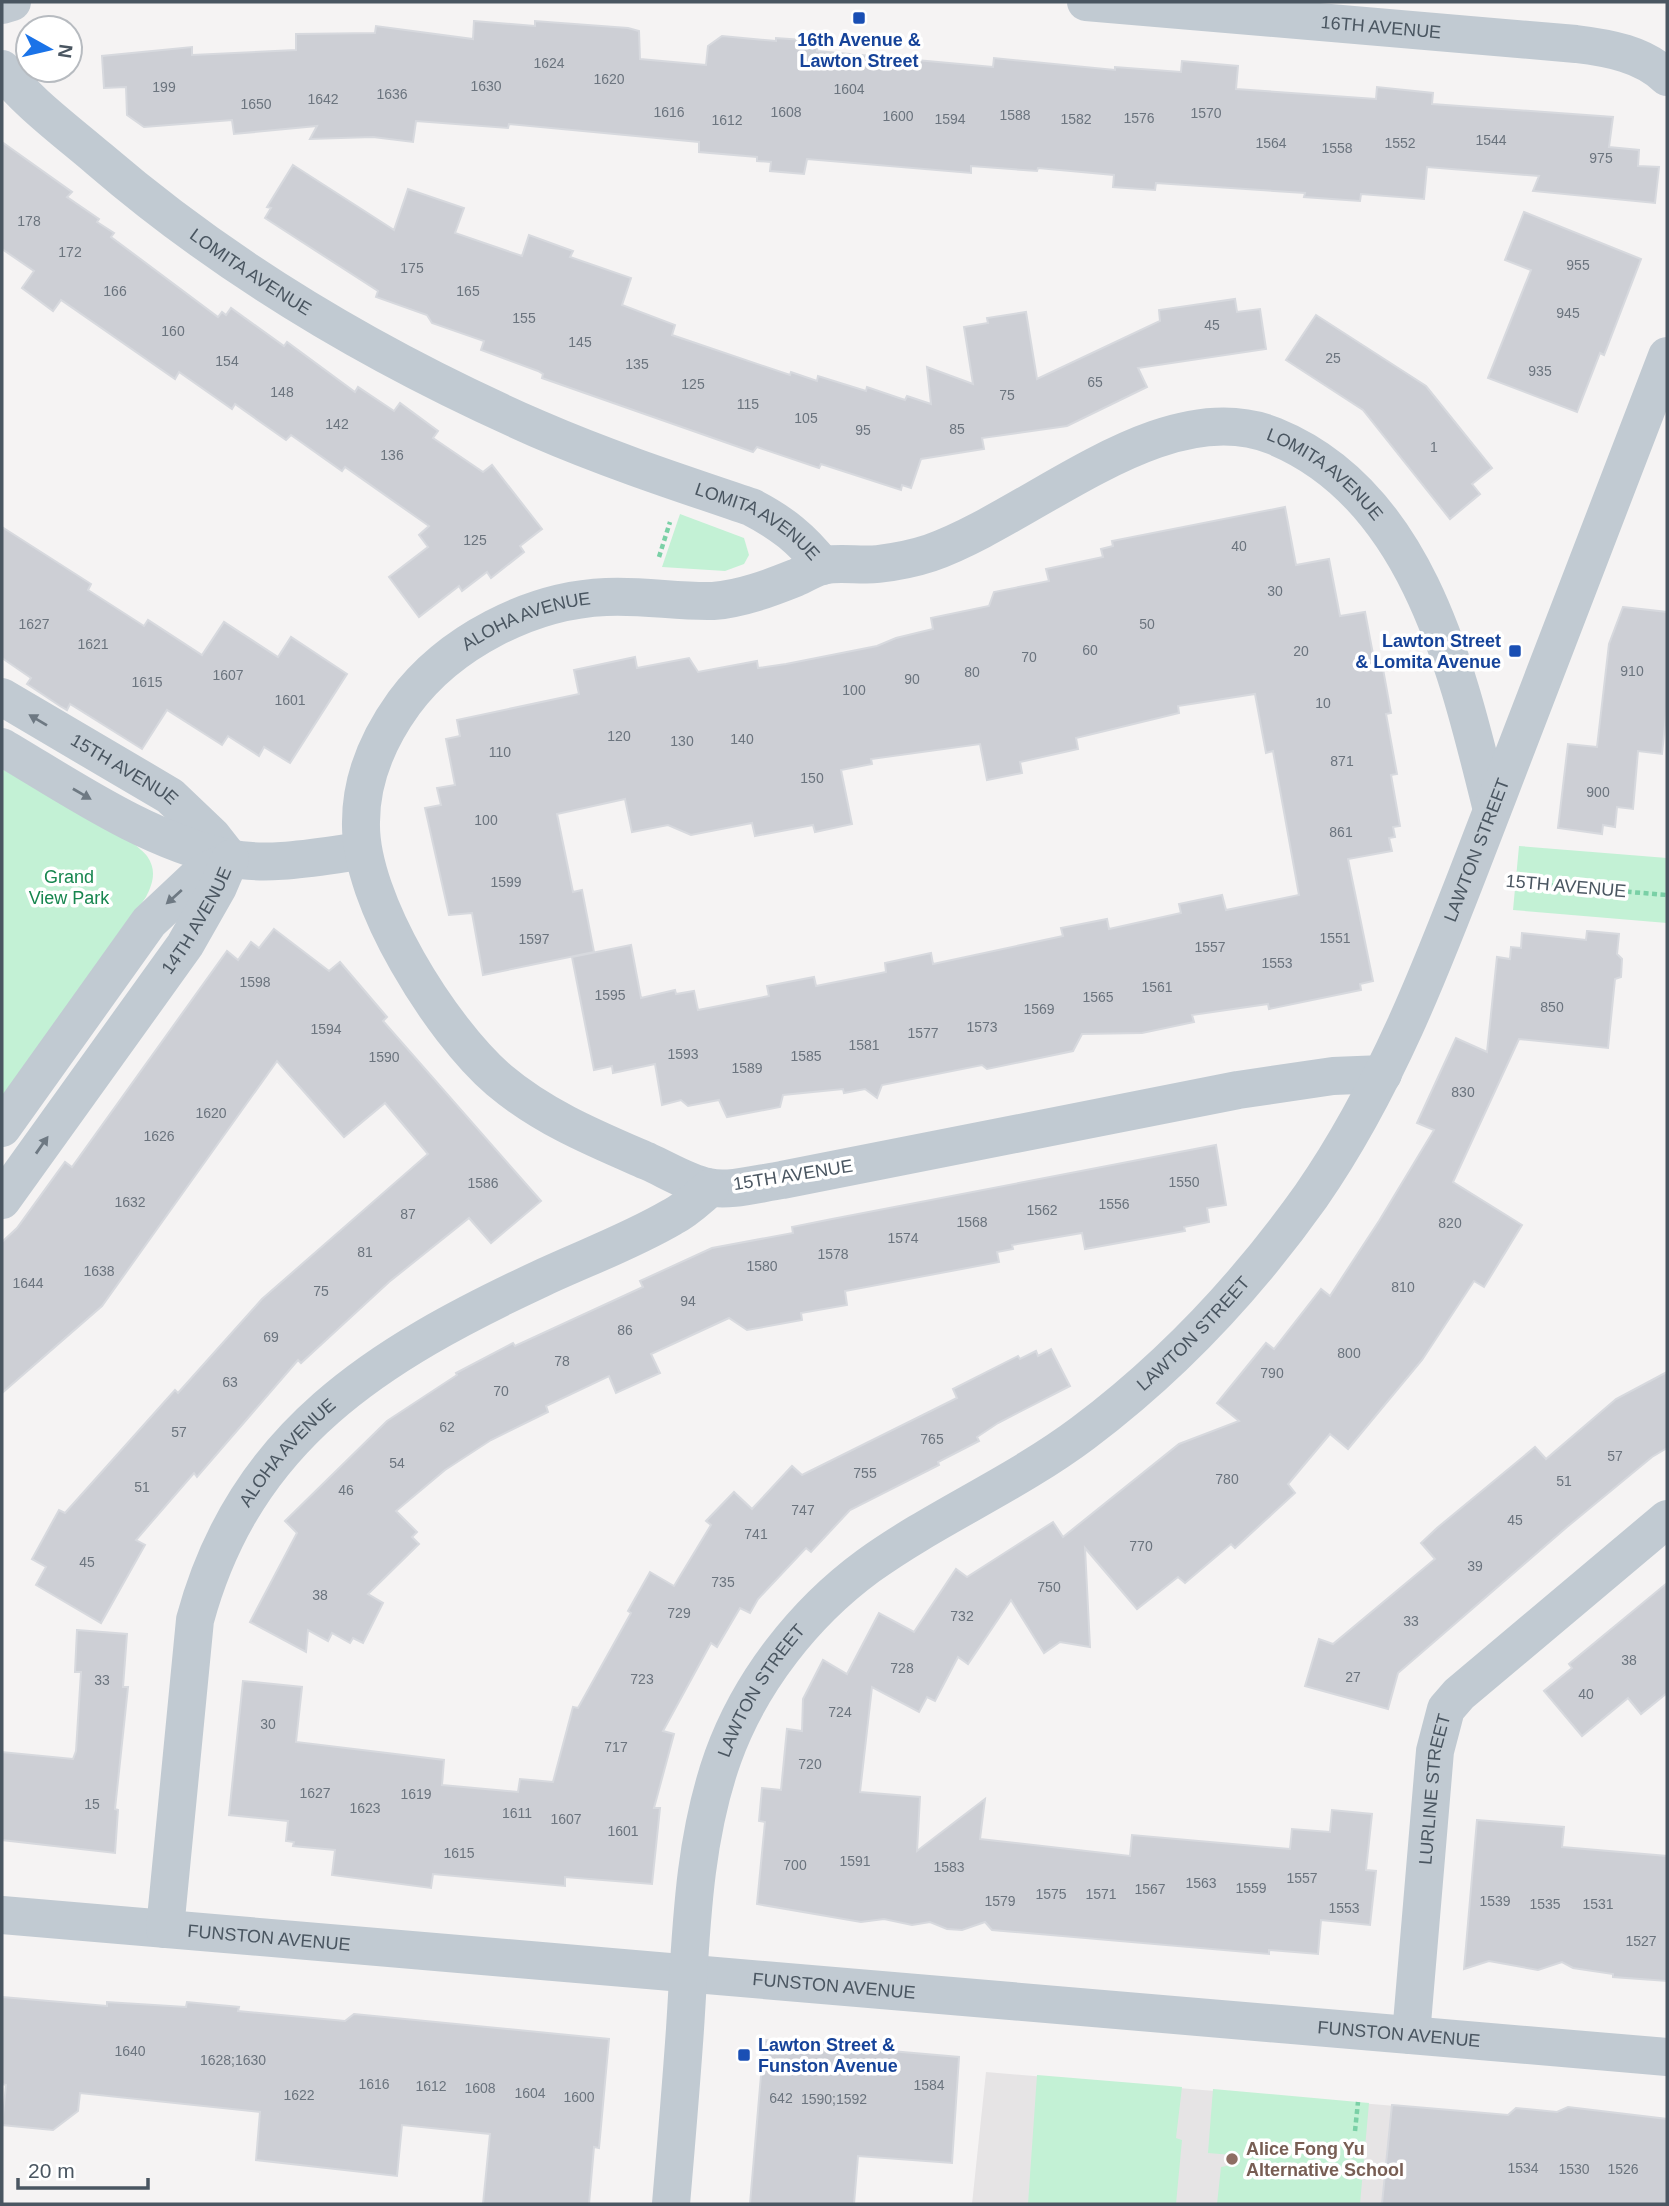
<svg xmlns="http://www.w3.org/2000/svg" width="1669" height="2206" font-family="Helvetica,sans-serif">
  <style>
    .education { fill: #e6e4e5 }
    .green { fill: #c3f1d5 }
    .building { fill: #cdcfd5; stroke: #d7d9de; stroke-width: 2 }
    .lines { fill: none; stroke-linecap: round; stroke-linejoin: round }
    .path { stroke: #7ad0a6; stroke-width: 4.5; stroke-dasharray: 5 3.5; stroke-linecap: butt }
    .minor { stroke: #c1cad2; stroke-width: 38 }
    .oneway { fill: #6e7983 }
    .transit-dot { fill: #1a4fb4; stroke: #fff; stroke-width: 2.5 }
    .education-dot { fill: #8d6e63; stroke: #fff; stroke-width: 2.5 }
    .labels { text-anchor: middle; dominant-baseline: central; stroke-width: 7; stroke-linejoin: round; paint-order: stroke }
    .number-label { font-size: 14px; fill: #6b747e }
    .street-label { font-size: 18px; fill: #4a5661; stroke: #fff }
    .transit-label { font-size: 18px; font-weight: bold; fill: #164399; stroke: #fff }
    .park-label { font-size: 18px; fill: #17864f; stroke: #fff }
    .education-label { font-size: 18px; font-weight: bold; fill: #785e54; stroke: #fff; text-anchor: start }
  </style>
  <rect width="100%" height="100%" fill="#f5f3f3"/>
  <polygon class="education" points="986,2072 1491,2114 1484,2204 972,2204"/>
  <g class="green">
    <polygon points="680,514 744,538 749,555 744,564 725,571 662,567"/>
    <path d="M2,769C31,785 131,834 147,856C157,870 153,883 146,897L2,1098Z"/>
    <polygon points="1519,846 1667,858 1667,923 1513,910"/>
    <polygon points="1037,2075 1182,2087 1176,2138 1182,2140 1176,2204 1028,2204"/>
    <polygon points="1213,2089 1369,2103 1360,2204 1217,2204 1221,2167 1231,2165 1232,2155 1208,2153"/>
  </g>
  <g class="building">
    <polygon points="474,21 535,26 535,21 628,28 639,31 640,59 706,65 708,46 722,36 776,41 776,38 818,41 817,51 993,67 994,58 1115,70 1115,67 1181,72 1182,61 1238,66 1236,89 1376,99 1377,87 1433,93 1432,104 1613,117 1609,147 1639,150 1638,166 1659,167 1655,203 1533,191 1539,176 1427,167 1424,199 1361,194 1360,201 1304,197 1305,193 1156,183 1155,190 1113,187 1114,175 1038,168 1037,171 971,166 971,173 807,159 804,174 770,171 771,162 757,161 757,157 699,152 699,142 509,124 508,128 416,121 413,142 373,137 310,139 317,126 234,134 232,120 144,127 127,115 126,87 104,88 102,56 192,47 192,55 296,50 296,34 375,33 376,26 473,39"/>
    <polygon points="2,142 72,192 67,197 99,219 97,222 114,233 111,237 218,317 222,312 226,315 231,308 284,346 287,342 355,392 358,387 394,411 400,403 438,431 433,438 483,472 492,465 542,529 520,546 524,552 491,578 487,572 462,591 459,586 419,617 389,577 428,547 419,535 429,526 345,467 342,471 291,435 286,440 235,404 232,409 179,372 175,379 61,300 53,311 22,288 34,271 2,249"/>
    <polygon points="293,165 394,230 408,189 464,208 455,233 522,256 529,235 573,251 570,257 631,278 622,305 675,325 672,335 790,375 791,372 817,381 818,376 866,391 867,387 905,400 907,396 931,404 927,367 973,384 964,327 988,323 987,318 1026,312 1037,379 1160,321 1159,310 1235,299 1237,312 1260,309 1266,349 1138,368 1147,387 1067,426 982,438 984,449 921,459 911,488 902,485 901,490 821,464 819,468 757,447 753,452 542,378 543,374 538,371 481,350 484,341 432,323 427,315 376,297 378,291 265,218 271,208 267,207"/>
    <polygon points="1524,212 1641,259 1604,355 1600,353 1577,412 1488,378 1531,270 1505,260"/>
    <polygon points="1316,315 1426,386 1492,468 1472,484 1480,494 1450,519 1363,410 1286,360"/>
    <polygon points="1285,507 1296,565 1329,559 1340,616 1365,612 1376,670 1383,669 1391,713 1386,714 1397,774 1391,775 1400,826 1393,827 1395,837 1389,838 1392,851 1348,859 1373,981 1360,984 1361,990 1269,1009 1268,1004 1192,1015 1194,1022 1142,1033 1082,1034 1073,1051 987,1069 982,1065 882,1085 877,1098 865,1089 844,1093 843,1089 783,1095 780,1107 727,1117 719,1100 688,1106 681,1100 662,1105 655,1064 613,1073 612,1066 594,1070 572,957 631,945 641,998 675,990 676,994 694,991 698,1010 769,996 767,986 814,977 816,986 886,972 885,963 931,953 933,964 1063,936 1061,928 1107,919 1109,929 1181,913 1179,904 1222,895 1226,910 1299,895 1273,751 1266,753 1255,694 1178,706 1179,713 1076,738 1078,749 1020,762 1022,773 987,780 980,744 871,759 872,764 841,770 852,824 815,832 813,825 755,836 752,823 691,835 668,825 632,832 625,799 557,814 573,892 582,890 594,952 483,975 472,913 449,915 425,808 441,805 437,788 455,785 446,739 460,736 457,720 579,694 574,670 635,657 637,668 689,658 698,672 757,661 758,668 786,664 877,646 896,638 933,629 931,618 989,606 994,592 1049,581 1046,569 1103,557 1101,549 1113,546 1112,541"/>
    <polygon points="2,527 91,584 88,590 144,626 148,620 202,655 224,622 278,657 291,637 347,674 290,763 264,747 259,756 228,736 222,745 167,710 142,749 70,704 67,710 60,706 27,684 31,678 2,658"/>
    <polygon points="1623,607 1667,612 1667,706 1662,754 1638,751 1633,809 1617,807 1615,827 1603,825 1602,834 1558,828 1568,744 1597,747 1609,644"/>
    <polygon points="274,929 329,971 340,962 387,1017 383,1021 541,1201 491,1243 469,1218 389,1282 301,1363 298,1360 197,1477 194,1473 136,1540 145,1545 101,1623 36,1585 46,1567 32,1559 59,1510 65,1513 175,1390 178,1393 262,1299 428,1154 385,1103 344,1137 277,1061 102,1306 2,1393 2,1242 17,1228 65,1162 72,1167 227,951 238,960 251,942 259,948"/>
    <polygon points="1587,931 1619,934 1617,954 1622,959 1621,977 1615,979 1608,1048 1519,1039 1453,1182 1522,1225 1484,1287 1474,1281 1422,1360 1348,1449 1330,1434 1288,1484 1295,1493 1235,1548 1231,1544 1185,1583 1178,1577 1137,1609 1085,1548 1090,1647 1060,1642 1044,1653 1011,1600 968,1664 958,1657 935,1701 927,1697 919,1712 872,1687 860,1792 920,1797 917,1851 985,1799 980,1839 1130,1856 1132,1835 1290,1849 1292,1829 1330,1832 1332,1810 1372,1814 1366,1870 1376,1871 1370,1925 1321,1920 1318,1954 1269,1950 1269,1954 992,1930 985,1922 962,1930 947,1929 930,1922 912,1925 884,1919 861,1922 757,1904 765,1822 759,1821 762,1788 781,1790 787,1729 802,1731 803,1699 823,1660 847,1674 879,1613 914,1632 956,1569 967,1577 1053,1522 1063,1537 1179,1444 1239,1421 1217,1403 1266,1343 1274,1349 1321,1289 1330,1296 1379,1221 1434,1130 1417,1123 1456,1038 1487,1052 1497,957 1510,959 1511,947 1521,948 1522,933 1586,940"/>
    <polygon points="1216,1145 1226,1205 1207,1208 1209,1222 1184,1227 1185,1231 1085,1249 1082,1233 1012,1245 1013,1249 997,1252 999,1262 845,1291 847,1305 801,1313 802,1320 747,1330 729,1318 651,1354 660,1373 616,1393 609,1376 546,1406 548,1412 491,1440 445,1470 396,1511 417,1532 412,1537 419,1544 368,1594 383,1603 363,1643 353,1638 350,1643 332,1633 328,1641 308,1630 306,1652 250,1622 297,1533 285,1521 387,1421 457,1375 456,1373 513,1343 515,1346 643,1287 640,1281 712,1248 793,1233 792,1227 832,1219"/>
    <polygon points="1051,1349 1070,1386 998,1423 977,1437 979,1441 938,1462 939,1465 850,1510 811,1552 806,1548 758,1599 750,1613 740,1608 717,1647 711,1643 663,1731 674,1734 654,1808 660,1808 652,1884 565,1877 565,1886 433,1874 431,1888 332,1875 335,1850 293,1846 294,1842 286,1841 288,1821 229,1815 243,1681 302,1687 296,1742 444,1760 442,1785 518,1792 520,1779 553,1782 573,1707 578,1708 631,1613 628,1611 650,1572 674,1586 711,1525 706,1521 734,1492 752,1509 792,1466 802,1475 957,1398 953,1389 1018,1356 1020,1359 1036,1351 1038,1356"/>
    <polygon points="1667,1372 1667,1448 1652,1457 1567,1527 1398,1673 1388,1709 1305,1686 1319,1639 1333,1644 1435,1559 1421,1543 1437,1528 1535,1447 1546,1459 1616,1399"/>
    <polygon points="1667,1583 1667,1693 1641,1714 1628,1698 1582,1736 1544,1691 1572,1668 1569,1664"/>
    <polygon points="77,1630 127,1634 123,1687 128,1687 115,1809 118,1810 115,1853 2,1840 2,1752 73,1759 76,1751 81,1672 75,1672"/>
    <polygon points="1477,1820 1564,1827 1562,1847 1667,1856 1667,1981 1613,1977 1613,1974 1573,1968 1562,1962 1538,1970 1489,1961 1464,1969"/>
    <polygon points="2,1997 107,2006 107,2002 186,2007 187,2002 239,2007 238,2011 345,2021 354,2014 609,2039 599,2148 594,2147 589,2204 483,2204 490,2134 402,2125 397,2176 256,2160 260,2112 80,2093 78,2111 53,2130 2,2125 6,2085 2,2084"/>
    <polygon points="764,2040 959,2057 952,2163 858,2156 854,2204 750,2204"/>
    <polygon points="1392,2105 1508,2115 1516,2108 1557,2112 1568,2107 1667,2119 1667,2204 1382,2204"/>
  </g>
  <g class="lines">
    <g class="path">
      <polyline points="659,557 670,522"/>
      <polyline points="1508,882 1667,895"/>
      <polyline points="1355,2131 1358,2102"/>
    </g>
    <g class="minor">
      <path id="s1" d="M1086,2L1576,44C1609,48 1643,54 1667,77"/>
      <polyline points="2,5 12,2"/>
      <path id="s2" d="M2,69C23,99 70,134 99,159C229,271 381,360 538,429C607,459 680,483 751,507C782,523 802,539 823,566"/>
      <path id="s3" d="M2,697L170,796L212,836L230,859"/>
      <path d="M2,747C73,789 146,840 228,858C270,867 321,856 362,851"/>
      <path id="s4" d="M1383,1074L1333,1076L1238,1090L782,1180C760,1183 729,1192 708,1187C688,1183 667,1170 649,1162C596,1139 544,1118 499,1080C441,1030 359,900 361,822C361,778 378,739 404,703C449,642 531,600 606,597C642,595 678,602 713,601C741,599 770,588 795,578C805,574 815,567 825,565C842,562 861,566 878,564C895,562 915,558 930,553C1033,517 1163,391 1274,436C1419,495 1458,674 1492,810"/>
      <polyline points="2,1128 149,922 198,876 230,859"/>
      <path id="s5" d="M2,1200L185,945L218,887L230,859"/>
      <path id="s6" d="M2,1915L1667,2057"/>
      <path id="s7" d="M165,1929L195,1620C245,1435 379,1354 542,1278C585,1258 631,1241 672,1217C686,1210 698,1198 710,1188"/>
      <path id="s8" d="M1411,2035L1435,1751L1446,1709L1459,1694L1667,1519"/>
      <path id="s9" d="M671,2204C676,2146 681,2087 685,2029C691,1938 692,1844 723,1757C750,1682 804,1613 868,1566C936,1517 1015,1484 1083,1433C1171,1367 1247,1286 1311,1196C1395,1075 1444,934 1497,798C1553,650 1610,503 1667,356"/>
    </g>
  </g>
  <defs><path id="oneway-solid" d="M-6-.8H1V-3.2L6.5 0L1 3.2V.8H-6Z" transform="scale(1.75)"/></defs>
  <g class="oneway">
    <use href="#oneway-solid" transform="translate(38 720) rotate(-149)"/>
    <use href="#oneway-solid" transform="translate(82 794) rotate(30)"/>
    <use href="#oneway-solid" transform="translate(174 897) rotate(138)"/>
    <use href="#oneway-solid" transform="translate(42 1145) rotate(-55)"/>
  </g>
  <g class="transit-dot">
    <rect x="852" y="11" width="14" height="14" rx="3.5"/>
    <rect x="1508" y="644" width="14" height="14" rx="3.5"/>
    <rect x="737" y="2048" width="14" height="14" rx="3.5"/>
  </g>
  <circle class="education-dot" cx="1232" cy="2159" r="7"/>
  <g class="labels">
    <g class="number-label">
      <text x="549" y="63">1624</text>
      <text x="609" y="79">1620</text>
      <text x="486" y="86">1630</text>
      <text x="164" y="87">199</text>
      <text x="849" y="89">1604</text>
      <text x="392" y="94">1636</text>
      <text x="323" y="99">1642</text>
      <text x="256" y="104">1650</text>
      <text x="669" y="112">1616</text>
      <text x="786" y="112">1608</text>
      <text x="1206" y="113">1570</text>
      <text x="1015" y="115">1588</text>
      <text x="898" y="116">1600</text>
      <text x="1139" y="118">1576</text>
      <text x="950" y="119">1594</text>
      <text x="1076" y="119">1582</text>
      <text x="727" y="120">1612</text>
      <text x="1491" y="140">1544</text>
      <text x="1271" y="143">1564</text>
      <text x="1400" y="143">1552</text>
      <text x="1337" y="148">1558</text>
      <text x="1601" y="158">975</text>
      <text x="29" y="221">178</text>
      <text x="70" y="252">172</text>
      <text x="1578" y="265">955</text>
      <text x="412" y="268">175</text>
      <text x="115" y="291">166</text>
      <text x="468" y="291">165</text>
      <text x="1568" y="313">945</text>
      <text x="524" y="318">155</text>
      <text x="1212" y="325">45</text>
      <text x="173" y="331">160</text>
      <text x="580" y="342">145</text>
      <text x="1333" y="358">25</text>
      <text x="227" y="361">154</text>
      <text x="637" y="364">135</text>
      <text x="1540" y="371">935</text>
      <text x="1095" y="382">65</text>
      <text x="693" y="384">125</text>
      <text x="282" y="392">148</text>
      <text x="1007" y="395">75</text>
      <text x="748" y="404">115</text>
      <text x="806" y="418">105</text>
      <text x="337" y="424">142</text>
      <text x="957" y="429">85</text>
      <text x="863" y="430">95</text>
      <text x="1434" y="447">1</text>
      <text x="392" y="455">136</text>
      <text x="475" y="540">125</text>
      <text x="1239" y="546">40</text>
      <text x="1275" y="591">30</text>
      <text x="34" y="624">1627</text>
      <text x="1147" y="624">50</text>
      <text x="93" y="644">1621</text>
      <text x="1090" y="650">60</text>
      <text x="1301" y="651">20</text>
      <text x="1029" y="657">70</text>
      <text x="1632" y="671">910</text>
      <text x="972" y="672">80</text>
      <text x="228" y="675">1607</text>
      <text x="912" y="679">90</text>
      <text x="147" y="682">1615</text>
      <text x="854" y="690">100</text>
      <text x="290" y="700">1601</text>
      <text x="1323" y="703">10</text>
      <text x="619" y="736">120</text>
      <text x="742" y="739">140</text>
      <text x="682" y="741">130</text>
      <text x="500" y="752">110</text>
      <text x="1342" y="761">871</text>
      <text x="812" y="778">150</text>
      <text x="1598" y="792">900</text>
      <text x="486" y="820">100</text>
      <text x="1341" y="832">861</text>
      <text x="506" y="882">1599</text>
      <text x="1335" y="938">1551</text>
      <text x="534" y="939">1597</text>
      <text x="1210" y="947">1557</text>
      <text x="1277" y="963">1553</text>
      <text x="255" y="982">1598</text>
      <text x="1157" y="987">1561</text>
      <text x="610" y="995">1595</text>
      <text x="1098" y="997">1565</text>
      <text x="1552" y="1007">850</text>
      <text x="1039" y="1009">1569</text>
      <text x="982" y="1027">1573</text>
      <text x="326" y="1029">1594</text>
      <text x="923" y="1033">1577</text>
      <text x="864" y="1045">1581</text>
      <text x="683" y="1054">1593</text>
      <text x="806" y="1056">1585</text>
      <text x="384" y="1057">1590</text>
      <text x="747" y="1068">1589</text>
      <text x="1463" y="1092">830</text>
      <text x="211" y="1113">1620</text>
      <text x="159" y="1136">1626</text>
      <text x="1184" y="1182">1550</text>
      <text x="483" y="1183">1586</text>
      <text x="130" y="1202">1632</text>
      <text x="1114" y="1204">1556</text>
      <text x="1042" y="1210">1562</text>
      <text x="408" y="1214">87</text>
      <text x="972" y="1222">1568</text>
      <text x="1450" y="1223">820</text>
      <text x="903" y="1238">1574</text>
      <text x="365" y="1252">81</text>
      <text x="833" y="1254">1578</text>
      <text x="762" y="1266">1580</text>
      <text x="99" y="1271">1638</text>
      <text x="28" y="1283">1644</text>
      <text x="1403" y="1287">810</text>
      <text x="321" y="1291">75</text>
      <text x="688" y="1301">94</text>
      <text x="625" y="1330">86</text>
      <text x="271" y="1337">69</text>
      <text x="1349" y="1353">800</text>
      <text x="562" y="1361">78</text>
      <text x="1272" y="1373">790</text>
      <text x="230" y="1382">63</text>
      <text x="501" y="1391">70</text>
      <text x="447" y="1427">62</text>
      <text x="179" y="1432">57</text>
      <text x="932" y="1439">765</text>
      <text x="1615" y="1456">57</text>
      <text x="397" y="1463">54</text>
      <text x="865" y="1473">755</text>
      <text x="1227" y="1479">780</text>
      <text x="1564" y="1481">51</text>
      <text x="142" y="1487">51</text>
      <text x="346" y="1490">46</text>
      <text x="803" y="1510">747</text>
      <text x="1515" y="1520">45</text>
      <text x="756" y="1534">741</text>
      <text x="1141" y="1546">770</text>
      <text x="87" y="1562">45</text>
      <text x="1475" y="1566">39</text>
      <text x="723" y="1582">735</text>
      <text x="1049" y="1587">750</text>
      <text x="320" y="1595">38</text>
      <text x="679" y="1613">729</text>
      <text x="962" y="1616">732</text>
      <text x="1411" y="1621">33</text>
      <text x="1629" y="1660">38</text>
      <text x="902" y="1668">728</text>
      <text x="1353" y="1677">27</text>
      <text x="642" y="1679">723</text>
      <text x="102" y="1680">33</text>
      <text x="1586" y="1694">40</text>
      <text x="840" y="1712">724</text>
      <text x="268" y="1724">30</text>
      <text x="616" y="1747">717</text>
      <text x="810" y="1764">720</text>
      <text x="315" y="1793">1627</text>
      <text x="416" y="1794">1619</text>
      <text x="92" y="1804">15</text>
      <text x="365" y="1808">1623</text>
      <text x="517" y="1813">1611</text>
      <text x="566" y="1819">1607</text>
      <text x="623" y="1831">1601</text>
      <text x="459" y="1853">1615</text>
      <text x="855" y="1861">1591</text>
      <text x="795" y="1865">700</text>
      <text x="949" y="1867">1583</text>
      <text x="1302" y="1878">1557</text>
      <text x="1201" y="1883">1563</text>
      <text x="1251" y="1888">1559</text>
      <text x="1150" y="1889">1567</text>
      <text x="1051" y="1894">1575</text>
      <text x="1101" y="1894">1571</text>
      <text x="1000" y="1901">1579</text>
      <text x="1495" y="1901">1539</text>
      <text x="1545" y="1904">1535</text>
      <text x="1598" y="1904">1531</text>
      <text x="1344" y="1908">1553</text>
      <text x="1641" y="1941">1527</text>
      <text x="130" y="2051">1640</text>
      <text x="233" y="2060">1628;1630</text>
      <text x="374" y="2084">1616</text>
      <text x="929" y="2085">1584</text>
      <text x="431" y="2086">1612</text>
      <text x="480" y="2088">1608</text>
      <text x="530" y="2093">1604</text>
      <text x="299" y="2095">1622</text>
      <text x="579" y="2097">1600</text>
      <text x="781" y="2098">642</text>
      <text x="834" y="2099">1590;1592</text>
      <text x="1523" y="2168">1534</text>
      <text x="1574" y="2169">1530</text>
      <text x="1623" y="2169">1526</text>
    </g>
    <g class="street-label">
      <text stroke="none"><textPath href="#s1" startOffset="296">16TH AVENUE</textPath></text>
      <text stroke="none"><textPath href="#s2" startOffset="322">LOMITA AVENUE</textPath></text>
      <text stroke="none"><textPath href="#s4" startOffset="2354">LOMITA AVENUE</textPath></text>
      <text stroke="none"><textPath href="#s2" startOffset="889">LOMITA AVENUE</textPath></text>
      <text stroke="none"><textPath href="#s4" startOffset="1500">ALOHA AVENUE</textPath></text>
      <text stroke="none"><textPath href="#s3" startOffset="142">15TH AVENUE</textPath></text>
      <text stroke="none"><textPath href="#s9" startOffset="1662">LAWTON STREET</textPath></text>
      <text transform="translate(1566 886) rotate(5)">15TH AVENUE</text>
      <text stroke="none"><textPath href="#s5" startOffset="341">14TH AVENUE</textPath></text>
      <text transform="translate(793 1175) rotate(-9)">15TH AVENUE</text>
      <text stroke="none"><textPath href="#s9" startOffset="1096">LAWTON STREET</textPath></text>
      <text stroke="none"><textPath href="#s7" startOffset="504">ALOHA AVENUE</textPath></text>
      <text stroke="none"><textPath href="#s9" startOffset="528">LAWTON STREET</textPath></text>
      <text stroke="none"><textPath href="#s8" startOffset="247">LURLINE STREET</textPath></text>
      <text stroke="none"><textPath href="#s6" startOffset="268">FUNSTON AVENUE</textPath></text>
      <text stroke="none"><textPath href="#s6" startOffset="835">FUNSTON AVENUE</textPath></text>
      <text stroke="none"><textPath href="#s6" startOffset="1402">FUNSTON AVENUE</textPath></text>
    </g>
    <g class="transit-label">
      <text x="859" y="40">16th Avenue &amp;<tspan x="859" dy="21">Lawton Street</tspan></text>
      <text x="1501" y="641" text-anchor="end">Lawton Street<tspan x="1501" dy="21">&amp; Lomita Avenue</tspan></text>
      <text x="758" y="2045" text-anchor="start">Lawton Street &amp;<tspan x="758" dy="21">Funston Avenue</tspan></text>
    </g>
    <g class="park-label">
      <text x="69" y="877">Grand<tspan x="69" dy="21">View Park</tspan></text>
    </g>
    <g class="education-label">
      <text x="1246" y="2149">Alice Fong Yu<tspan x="1246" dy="21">Alternative School</tspan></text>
    </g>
  </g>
  <rect width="1669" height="2206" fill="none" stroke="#4a5661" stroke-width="7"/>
  <g transform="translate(49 49) rotate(98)"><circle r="33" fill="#ffffff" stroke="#b7bbc0" stroke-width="2"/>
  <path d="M0-5L12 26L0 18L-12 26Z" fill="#1a73e8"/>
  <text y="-10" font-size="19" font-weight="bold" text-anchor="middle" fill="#4a5661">N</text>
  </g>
  <path d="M18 2178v10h130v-10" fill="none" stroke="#4a5661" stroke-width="3.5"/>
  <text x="28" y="2178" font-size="21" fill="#4a5661" stroke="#ffffff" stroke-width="5" paint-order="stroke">20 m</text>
</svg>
